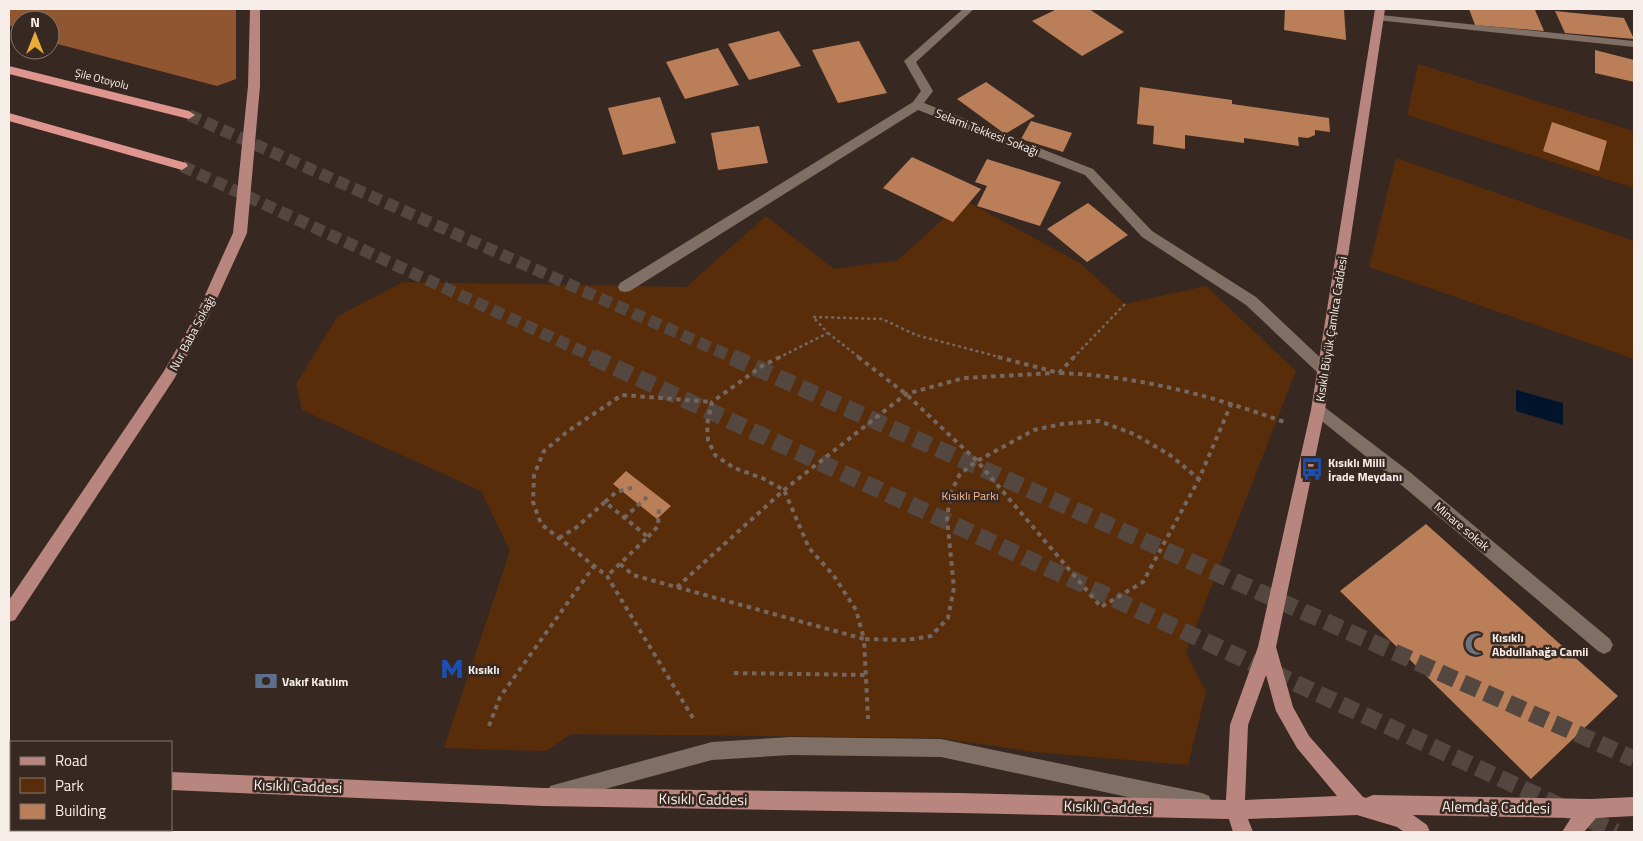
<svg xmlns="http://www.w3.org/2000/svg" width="1643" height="841" font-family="'Titillium Web',sans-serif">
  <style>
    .green { fill: #592c0a }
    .forest { fill: #8f5631 }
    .water { fill: #00152b }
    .building { fill: #ba7f59 }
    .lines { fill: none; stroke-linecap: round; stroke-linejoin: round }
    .highway-tunnel-far1 { stroke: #54473f; stroke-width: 12; stroke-dasharray: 12 6; stroke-linecap: butt }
    .highway-tunnel { stroke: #54473f; stroke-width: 17; stroke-dasharray: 17 8; stroke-linecap: butt }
    .path-far1 { stroke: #746760; stroke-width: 2.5; stroke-dasharray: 3 3; stroke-linecap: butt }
    .path { stroke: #746760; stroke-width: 4; stroke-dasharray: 4.5 4.5; stroke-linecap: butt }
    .minor { fill: #7f6f65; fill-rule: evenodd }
    .major { fill: #b9867f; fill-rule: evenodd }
    .highway { fill: #df9590; fill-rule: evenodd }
    .labels { text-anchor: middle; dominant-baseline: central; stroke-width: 5; stroke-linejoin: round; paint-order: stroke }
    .far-street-label { font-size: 11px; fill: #f8eee9; stroke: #372921 }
    .street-label { font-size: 12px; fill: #f8eee9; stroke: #372921 }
    .poi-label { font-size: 12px; font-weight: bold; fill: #f8eee9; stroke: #372921; text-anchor: start }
    .park-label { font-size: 12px; fill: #f6b389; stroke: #372921 }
    .near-street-label { font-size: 15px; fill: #f8eee9; stroke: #372921 }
  </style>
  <rect width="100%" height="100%" fill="#372921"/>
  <g class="green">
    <polygon points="1418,64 1634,131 1634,188 1407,115"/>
    <polygon points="1396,158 1634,241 1634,359 1369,267"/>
    <polygon points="964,200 1080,263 1125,304 1206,286 1296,371 1186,652 1206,692 1188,765 1034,752 940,738 571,734 546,751 444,748 510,551 481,491 302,410 296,384 338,316 403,282 686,287 766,216 834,269 898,260"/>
  </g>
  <polygon class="forest" points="9,9 236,9 236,79 217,86 50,42 50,20 20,20 20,31 9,25"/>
  <polygon class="water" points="1516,390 1563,403 1563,425 1516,411"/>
  <g class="building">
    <polygon points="1057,9 1089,9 1124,32 1082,56 1032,21"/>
    <polygon points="1285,9 1344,9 1346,40 1284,30"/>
    <polygon points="1469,9 1535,10 1544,31 1475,25"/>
    <polygon points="1555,11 1624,18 1634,39 1565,33"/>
    <polygon points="779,31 801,66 749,80 728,44"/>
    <polygon points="859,41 887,93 838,103 812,50"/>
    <polygon points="718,48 739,85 685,99 666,62"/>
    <polygon points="1595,50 1634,60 1634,82 1595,73"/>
    <polygon points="986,82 1035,116 1005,134 957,99"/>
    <polygon points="1140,87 1232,100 1232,104 1329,118 1330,132 1315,130 1315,135 1308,138 1298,137 1299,146 1244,138 1244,143 1185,135 1185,149 1153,144 1154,126 1137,124"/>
    <polygon points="660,97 676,143 623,155 608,108"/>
    <polygon points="1031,121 1072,133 1063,152 1021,139"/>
    <polygon points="1552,122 1607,141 1599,171 1543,151"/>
    <polygon points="759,126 768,163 718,170 711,133"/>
    <polygon points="912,157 981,189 953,222 883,188"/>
    <polygon points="987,159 1061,182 1040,226 977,206 987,186 975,182"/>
    <polygon points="1088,203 1128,235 1087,262 1047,229"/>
    <polygon points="626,471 671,506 657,519 613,484"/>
    <polygon points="1426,524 1618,696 1531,779 1340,591"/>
  </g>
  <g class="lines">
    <g class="highway-tunnel-far1">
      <polyline points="189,115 734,358"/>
      <polyline points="182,166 596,358"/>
    </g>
    <g class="highway-tunnel">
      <polyline points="593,357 1616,832"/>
      <polyline points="732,357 1634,759"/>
    </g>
    <g class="path-far1">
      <polyline points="828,333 860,358"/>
      <polyline points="778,358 828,333 813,317 882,319 916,335 1003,358"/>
      <polyline points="1073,358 1125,304"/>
    </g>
    <g class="path">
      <polyline points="780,357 762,366 712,402 707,424 708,440 715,455 734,468 762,478 784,490 809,548 834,576 856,610 864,639 906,640 931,636 948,618 954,588 947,518 951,492 960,474 977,461 1034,430 1062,424 1099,421 1134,434 1170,455 1199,479"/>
      <polyline points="858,357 906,394 977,461 1101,607 1143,582 1199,479 1232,402"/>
      <polyline points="998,357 1059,373 1074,357"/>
      <path d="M1060,373C1139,376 1213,396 1287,423"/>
      <polyline points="605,502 616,492 635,487"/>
      <polyline points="624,518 647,497"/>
      <polyline points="648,537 658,526 659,508"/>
      <polyline points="559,538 577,527 605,502 648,537 607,576"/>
      <polyline points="620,564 633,575 864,639 868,719"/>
      <polyline points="677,587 784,490 906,394 964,378 1053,373"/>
      <polyline points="734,673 865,675"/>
      <polyline points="693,718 607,576 541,524 533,502 534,475 544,451 568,431 622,395 712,402"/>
      <polyline points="489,726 500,697 594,566"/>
    </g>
    <g class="minor">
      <polygon points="963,9 974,9 916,62 933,91 924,103 1093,169 1152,231 1256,297 1329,366 1331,370 1329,374 1324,376 1319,374 1246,305 1142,237 1085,175 918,110 630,291 625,292 620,291 618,287 620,283 913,102 921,91 904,61"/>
      <polygon points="1380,15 1634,41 1634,47 1376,20 1375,18 1376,16"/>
      <polygon points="1318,404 1323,406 1411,473 1610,639 1613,645 1610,651 1604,654 1598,651 1399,483 1313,414 1311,410 1313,406"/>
      <polygon points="791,737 941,739 1202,793 1209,796 1212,803 1209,810 1202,813 941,757 791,755 712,760 557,802 550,800 548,793 550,786 557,784 712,742"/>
    </g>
    <g class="major">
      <polygon points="250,9 260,9 260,86 247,233 209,316 174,379 15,620 9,622 9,600 164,371 196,315 233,233 248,86"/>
      <path d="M1375,9H1385L1325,410L1276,647L1293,707L1309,736L1363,797L1366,798L1373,795L1591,799L1634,797V816L1596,818L1584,832H1562L1571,818L1413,815L1427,825L1430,832H1404L1397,827L1357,815L1248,819L1253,832H1233L1229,819L959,813L543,806L171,790V772L543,788L959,793L1226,800L1230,725L1258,647L1311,410ZM1266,675L1276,711L1297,748L1337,796L1245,800L1248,725Z"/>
      <rect x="9" y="759" width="2" height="18"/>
      <polygon points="9,818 11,818 11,830 20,830 19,832 9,832"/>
      <polygon points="21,830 65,830 66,832 22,832"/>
    </g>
    <g class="highway">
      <polygon points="9,66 189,111 195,115 189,119 9,74"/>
      <polygon points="9,113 186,163 188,166 182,170 9,121"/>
    </g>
  </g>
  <defs>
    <symbol id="bus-bare" viewBox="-9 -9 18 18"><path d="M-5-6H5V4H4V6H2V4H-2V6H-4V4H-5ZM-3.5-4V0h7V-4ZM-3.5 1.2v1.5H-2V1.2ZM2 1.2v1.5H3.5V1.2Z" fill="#1a4fb4" stroke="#372921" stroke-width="2.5" paint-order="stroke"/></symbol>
    <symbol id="mosque-bare" viewBox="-9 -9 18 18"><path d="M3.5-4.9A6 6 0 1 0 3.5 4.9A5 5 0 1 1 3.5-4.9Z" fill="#6b7280" stroke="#372921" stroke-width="2.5" paint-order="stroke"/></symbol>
    <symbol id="metro-bare" viewBox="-9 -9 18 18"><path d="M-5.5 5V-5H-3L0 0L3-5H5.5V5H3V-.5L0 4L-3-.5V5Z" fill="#1a4fb4" stroke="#372921" stroke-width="2.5" paint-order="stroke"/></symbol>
    <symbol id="bank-bare" viewBox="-9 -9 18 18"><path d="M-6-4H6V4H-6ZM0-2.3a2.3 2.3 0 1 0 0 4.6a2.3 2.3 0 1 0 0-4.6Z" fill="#5c6f8a" stroke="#372921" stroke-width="2.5" paint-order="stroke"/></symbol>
  </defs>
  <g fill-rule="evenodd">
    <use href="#bus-bare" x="1296" y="453" width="32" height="32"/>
    <use href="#mosque-bare" x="1460" y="628" width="32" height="32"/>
    <use href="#metro-bare" x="436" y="653" width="32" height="32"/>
    <use href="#bank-bare" x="250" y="665" width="32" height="32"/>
  </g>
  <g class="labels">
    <g class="far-street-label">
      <text transform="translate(102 79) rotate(14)">Şile Otoyolu</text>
    </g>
    <g class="street-label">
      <text transform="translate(987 132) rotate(21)">Selami Tekkesi Sokağı</text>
      <text transform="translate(1331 329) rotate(-81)">Kısıklı Büyük Çamlıca Caddesi</text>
      <text transform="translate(192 333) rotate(-62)">Nur Baba Sokağı</text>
      <text transform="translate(1462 526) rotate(40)">Minare sokak</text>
    </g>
    <g class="poi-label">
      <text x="1328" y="462">Kısıklı Milli<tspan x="1328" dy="14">İrade Meydanı</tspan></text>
      <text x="1492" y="637">Kısıklı<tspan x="1492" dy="14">Abdullahağa Camii</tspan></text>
      <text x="468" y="669">Kısıklı</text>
      <text x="282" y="681">Vakıf Katılım</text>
    </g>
    <g class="park-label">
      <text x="970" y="495">Kısıklı Parkı</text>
    </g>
    <g class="near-street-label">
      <text transform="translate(298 786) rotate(2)">Kısıklı Caddesi</text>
      <text transform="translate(703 799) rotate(1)">Kısıklı Caddesi</text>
      <text transform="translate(1108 807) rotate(2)">Kısıklı Caddesi</text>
      <text transform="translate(1496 807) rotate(1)">Alemdağ Caddesi</text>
    </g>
  </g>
  <rect width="1643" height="841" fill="none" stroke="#f8eee9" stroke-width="20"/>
  <rect x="10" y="741" width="162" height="90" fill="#372921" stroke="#847871"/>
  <rect x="20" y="757" width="25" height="8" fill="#b9867f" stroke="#847871"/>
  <text x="55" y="766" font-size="15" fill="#f8eee9">Road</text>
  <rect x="20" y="778" width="25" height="15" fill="#592c0a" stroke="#847871"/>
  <text x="55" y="791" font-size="15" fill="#f8eee9">Park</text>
  <rect x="20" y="804" width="25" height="15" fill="#ba7f59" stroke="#847871"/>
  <text x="55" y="816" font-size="15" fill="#f8eee9">Building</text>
  <g transform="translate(35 35)"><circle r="24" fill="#372921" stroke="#847871"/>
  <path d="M0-4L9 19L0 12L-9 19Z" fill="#e6ac36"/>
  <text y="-8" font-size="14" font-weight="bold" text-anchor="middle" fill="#f8eee9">N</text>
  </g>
</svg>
